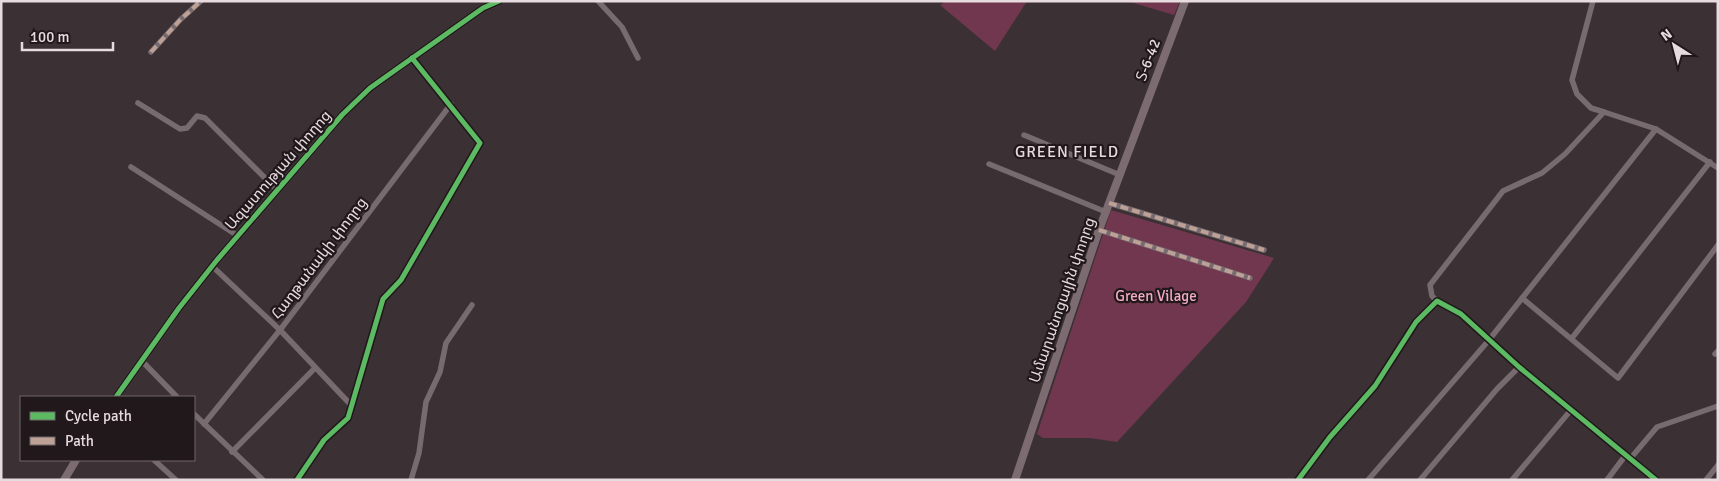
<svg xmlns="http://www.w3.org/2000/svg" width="1719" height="481" font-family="Signika,'Noto Sans Armenian',sans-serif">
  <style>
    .green { fill: #71374f }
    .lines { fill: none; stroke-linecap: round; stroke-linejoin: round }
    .street { stroke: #776b70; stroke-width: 5.5 }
    .secondary { stroke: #7c6c71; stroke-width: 8 }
    .quiet { stroke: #bda197; stroke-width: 4; stroke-dasharray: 8 4; stroke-linecap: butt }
    .cycleway-casing { stroke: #20181b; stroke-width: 8 }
    .cycleway { stroke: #5cba63; stroke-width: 5 }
    .labels { text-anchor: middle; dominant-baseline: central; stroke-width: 4.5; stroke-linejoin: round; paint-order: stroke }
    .street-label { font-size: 15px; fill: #e7dbdf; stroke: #20181b }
    .park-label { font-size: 15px; fill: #f3abc4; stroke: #20181b }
    .neighbourhood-label { font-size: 16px; letter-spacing: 1px; fill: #e7dbdf; stroke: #20181b }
  </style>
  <rect width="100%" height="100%" fill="#3b3134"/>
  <g class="green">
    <polygon points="946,1 1027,1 995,51 940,5"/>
    <polygon points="1127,1 1180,1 1174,15"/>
    <polygon points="1111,210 1274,258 1246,302 1117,442 1090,438 1043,438 1037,434"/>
  </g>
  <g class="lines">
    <g class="street">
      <polyline points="598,1 622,27 638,58"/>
      <polyline points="1593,1 1572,80 1577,94 1591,108 1604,112"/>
      <polyline points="151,52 180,20 201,1"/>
      <polyline points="138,103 180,129 187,128 197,116 205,118 277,190"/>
      <polyline points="1024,135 1120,175"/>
      <polyline points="989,164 1106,212"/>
      <polyline points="131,167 238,236"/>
      <polyline points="1109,203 1264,250"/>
      <polyline points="1099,230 1250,278"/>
      <polyline points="212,266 280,330 351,405"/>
      <polyline points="1522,298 1618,378 1718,245"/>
      <polyline points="1437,301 1432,296 1430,285 1503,191 1542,173 1565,154 1604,112 1656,129 1718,168"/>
      <polyline points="1572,338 1710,162"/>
      <polyline points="1715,354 1718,351"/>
      <polyline points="142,361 177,397"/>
      <polyline points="194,414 263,480"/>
      <polyline points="204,424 280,330 451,104"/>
      <polyline points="232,452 315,368"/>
      <polyline points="1630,459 1657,427 1718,406"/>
      <polyline points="154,460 176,480"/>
      <polyline points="297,480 324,440 348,418 383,299 401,280 480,143 412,58"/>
      <polyline points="411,480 419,453 426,402 440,372 446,343 472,305"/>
      <polyline points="1298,480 1330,437 1375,386 1416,322 1437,301 1461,314 1519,367 1656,480"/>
      <polyline points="1368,480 1489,340 1656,129"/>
      <polyline points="1420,480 1497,389 1519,367"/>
      <polyline points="1512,480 1571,410"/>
      <polyline points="1607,480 1625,456"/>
      <polyline points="1706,480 1718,465"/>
    </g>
    <g class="secondary">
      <polyline points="116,397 179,308 217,260 342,115 370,88 483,8 499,1"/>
      <polyline points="64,480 76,460"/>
      <polyline points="1015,480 1099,230 1185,1"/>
    </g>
    <g class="quiet">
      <polyline points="151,52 180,20 201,1"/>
      <polyline points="1109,203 1264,250"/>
      <polyline points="1099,230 1250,278"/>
    </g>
    <defs>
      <g id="cycleway">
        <polyline points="116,397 179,308 217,260 342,115 370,88 483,8 499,1"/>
        <polyline points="297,480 324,440 348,418 383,299 401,280 480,143 412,58"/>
        <polyline points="1298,480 1330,437 1375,386 1416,322 1437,301 1461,314 1519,367 1656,480"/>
      </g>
    </defs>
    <use href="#cycleway" class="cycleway-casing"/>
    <use href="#cycleway" class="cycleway"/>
  </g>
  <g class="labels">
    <g class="street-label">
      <text transform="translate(1148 60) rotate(-69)">Տ-6-42</text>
      <text transform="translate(278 170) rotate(-49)">Ազատության փողոց</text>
      <text transform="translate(319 258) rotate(-53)">Հաղթանակի փողոց</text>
      <text transform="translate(1062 300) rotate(-71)">Ամարանոցային փողոց</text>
    </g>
    <g class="park-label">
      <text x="1156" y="296">Green Vilage</text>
    </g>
    <g class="neighbourhood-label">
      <text x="1067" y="152">GREEN FIELD</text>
    </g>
  </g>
  <rect width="1719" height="481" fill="none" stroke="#e7dbdf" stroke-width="5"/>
  <rect x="20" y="396" width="175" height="65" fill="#20181b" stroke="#706669"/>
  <rect x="30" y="412" width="25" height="8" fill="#5cba63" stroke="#706669"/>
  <text x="65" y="421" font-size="15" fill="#e7dbdf">Cycle path</text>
  <rect x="30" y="437" width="25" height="8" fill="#bda197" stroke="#706669"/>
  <text x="65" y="446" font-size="15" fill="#e7dbdf">Path</text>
  <g transform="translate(1674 45) rotate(324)" stroke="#20181b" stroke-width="4" paint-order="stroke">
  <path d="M0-4L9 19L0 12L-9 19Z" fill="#e7dbdf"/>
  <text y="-8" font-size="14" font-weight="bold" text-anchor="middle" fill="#e7dbdf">N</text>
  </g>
  <path d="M22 42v8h91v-8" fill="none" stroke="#e7dbdf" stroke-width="2.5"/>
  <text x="30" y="42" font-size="15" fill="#e7dbdf" stroke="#20181b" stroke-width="4" paint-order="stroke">100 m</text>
</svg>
